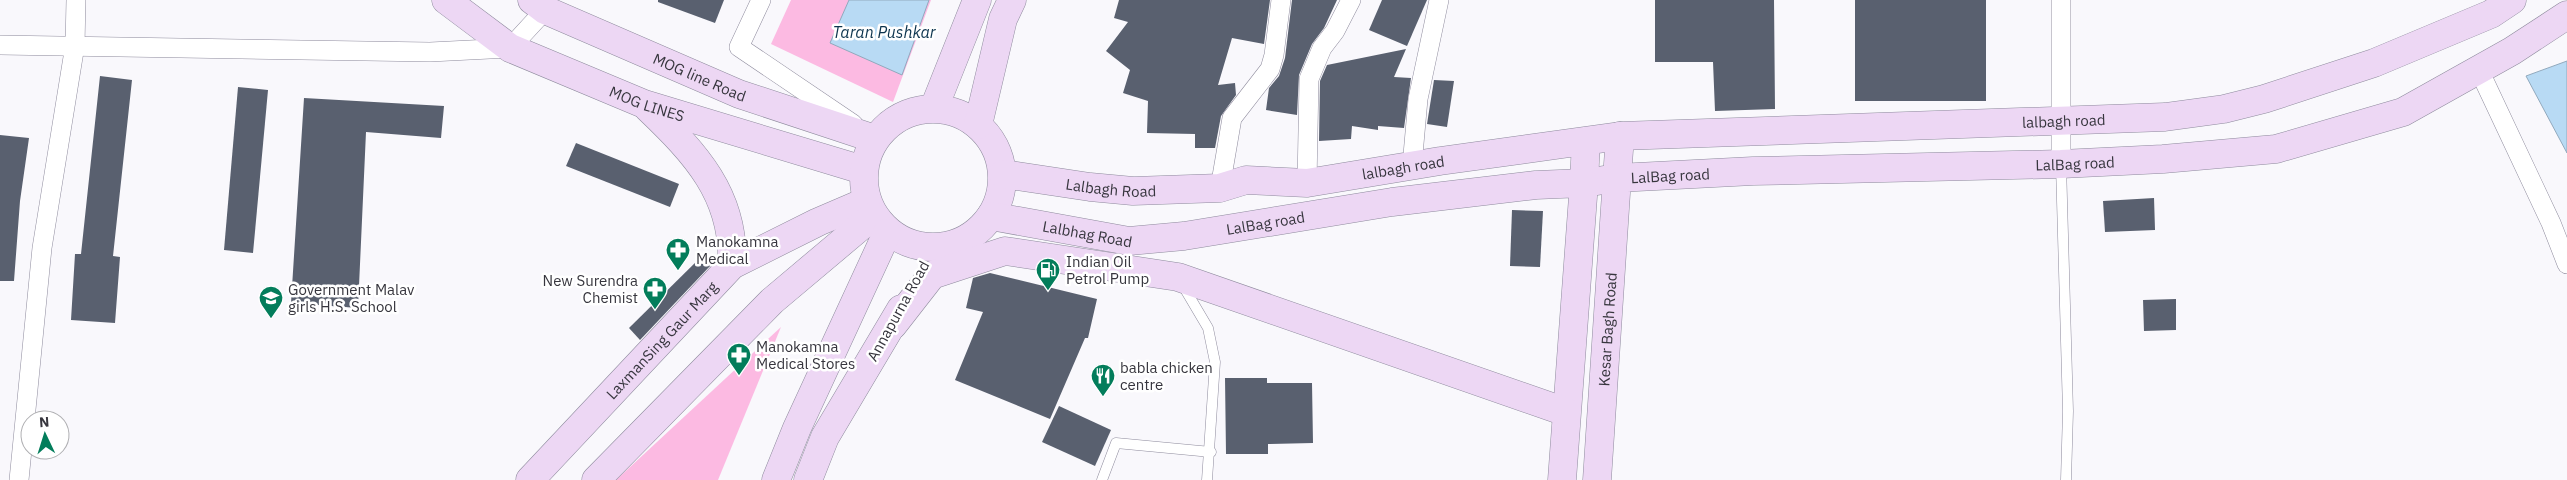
<svg xmlns="http://www.w3.org/2000/svg" width="2567" height="480" font-family="'IBM Plex Sans',sans-serif">
  <style>
    .green { fill: #fcbae2 }
    .water { fill: #b8daf4; stroke: #91a9bd }
    .building { fill: #59606f }
    .lines { fill: none; stroke-linecap: round; stroke-linejoin: round }
    .service-casing { stroke: #8e8b9d; stroke-width: 11 }
    .minor-casing { stroke: #8e8b9d; stroke-width: 20 }
    .secondary-casing { stroke: #8e8b9d; stroke-width: 29 }
    .service { stroke: #fff; stroke-width: 10 }
    .minor { stroke: #fff; stroke-width: 19 }
    .secondary { stroke: #edd7f4; stroke-width: 28 }
    .labels { text-anchor: middle; dominant-baseline: central; stroke-width: 5; stroke-linejoin: round; paint-order: stroke }
    .street-label { font-size: 15px; fill: #37363e; stroke: #fff }
    .poi-label { font-size: 15px; fill: #37363e; stroke: #fff; text-anchor: start }
    .water-label { font-size: 16px; font-style: italic; fill: #0c344e; stroke: #fff }
  </style>
  <rect width="100%" height="100%" fill="#f9f8fc"/>
  <g class="green">
    <polygon points="791,0 931,0 893,102 771,44"/>
    <polygon points="781,327 718,480 616,480"/>
  </g>
  <g class="water">
    <polygon points="849,0 929,0 902,75 830,43"/>
    <polygon points="2567,61 2567,153 2526,76"/>
  </g>
  <g class="building">
    <polygon points="658,0 724,0 715,23 658,2"/>
    <polygon points="1119,0 1270,0 1264,44 1232,38 1218,85 1235,83 1236,95 1221,116 1215,148 1195,148 1195,134 1147,133 1148,101 1123,93 1130,70 1106,51 1128,22 1114,18"/>
    <polygon points="1292,0 1337,0 1324,28 1312,44 1299,75 1297,115 1266,110 1269,88 1279,76 1285,58"/>
    <polygon points="1382,0 1427,0 1407,46 1369,30"/>
    <polygon points="1655,0 1774,0 1775,109 1715,111 1713,62 1655,62"/>
    <rect x="1855" y="0" width="131" height="101"/>
    <polygon points="1406,49 1394,77 1411,78 1404,128 1378,126 1378,130 1352,126 1351,139 1319,141 1320,81 1327,65"/>
    <polygon points="100,76 132,80 113,256 120,257 115,323 71,320 75,254 81,254"/>
    <polygon points="1434,80 1454,81 1447,127 1427,124"/>
    <polygon points="238,87 268,90 253,253 224,250"/>
    <polygon points="304,98 444,106 441,138 366,132 358,308 291,303"/>
    <polygon points="0,135 29,138 20,201 14,281 0,281"/>
    <polygon points="576,143 679,184 670,207 566,166"/>
    <polygon points="2154,198 2155,230 2105,232 2103,201"/>
    <polygon points="1512,210 1543,211 1540,267 1510,266"/>
    <polygon points="702,256 711,265 640,340 629,328"/>
    <polygon points="990,273 1097,299 1088,338 1085,338 1050,419 955,380 983,312 966,308 973,278"/>
    <polygon points="2176,299 2176,330 2144,331 2143,300"/>
    <polygon points="1225,378 1267,378 1267,383 1312,383 1313,443 1268,444 1268,454 1226,454"/>
    <polygon points="1059,406 1111,430 1095,466 1042,442"/>
  </g>
  <g class="lines">
    <defs>
      <g id="service">
        <polyline points="2061,165 2068,411 2066,480"/>
        <polyline points="1182,284 1208,328 1215,362 1207,480"/>
        <polyline points="1102,480 1116,443 1211,452"/>
      </g>
      <g id="minor">
        <polyline points="761,0 739,47 853,124"/>
        <polyline points="0,45 430,52 510,48 545,10"/>
        <polyline points="2479,70 2551,223 2567,264"/>
        <polyline points="2061,164 2061,0"/>
        <polyline points="1412,166 1418,99 1439,0"/>
        <polyline points="1307,183 1309,79 1322,48 1335,31 1351,0"/>
        <polyline points="1220,188 1232,118 1270,69 1274,55 1281,0"/>
        <polyline points="19,480 42,248 75,45 76,0"/>
      </g>
      <g id="secondary">
        <path id="s1" d="M446,0L510,48L644,104L863,170"/>
        <path id="s2" d="M532,0L545,10L739,94L875,139"/>
        <path d="M648,108C695,153 735,195 732,265"/>
        <polyline points="934,108 977,0"/>
        <circle cx="933" cy="178" r="69"/>
        <polyline points="978,125 1003,19 1012,0"/>
        <path id="s3" d="M1620,136L2165,117L2224,109L2264,99L2374,63L2491,14L2512,0"/>
        <path id="s4" d="M1003,174L1090,187L1133,191L1220,188L1246,180L1307,183L1440,161L1620,136L1617,178L1584,183L1586,141"/>
        <path id="s5" d="M991,216L1129,241L1184,236L1392,202L1536,185L1584,183L1562,480"/>
        <polyline points="893,325 932,275 1005,251 1178,277 1566,412"/>
        <path id="s6" d="M530,480L732,265L818,222L867,201"/>
        <polyline points="596,480 772,301 873,216"/>
        <polyline points="776,480 797,428 887,233"/>
        <polyline points="808,480 825,437 901,309"/>
        <path id="s7" d="M1597,480L1617,178L1753,171L2061,164L2163,159L2276,149L2403,112L2512,51L2567,15"/>
      </g>
    </defs>
    <use href="#service" class="service-casing"/>
    <use href="#minor" class="minor-casing"/>
    <use href="#secondary" class="secondary-casing"/>
    <use href="#service" class="service"/>
    <use href="#minor" class="minor"/>
    <use href="#secondary" class="secondary"/>
  </g>
  <defs>
    <symbol id="pharmacy-pin" viewBox="-11 -11 22 30"><path d="M0 17L-7.5 6A9.5 9.5 0 1 1 7.5 6Z" fill="#037d5b" stroke="#fff"/><path d="M-2-6h4v4h4v4h-4v4h-4v-4h-4v-4h4Z" fill="#fff"/></symbol>
    <symbol id="fuel-pin" viewBox="-11 -11 22 30"><path d="M0 17L-7.5 6A9.5 9.5 0 1 1 7.5 6Z" fill="#037d5b" stroke="#fff"/><path d="M-5.5-6h7V0h2V4h1.3V-2.5L3-4.5l.8-.8L6-3V5H2.5V1h-1V6h-7ZM-4.2-4.7v3.2H.2V-4.7Z" fill="#fff"/></symbol>
    <symbol id="school-pin" viewBox="-11 -11 22 30"><path d="M0 17L-7.5 6A9.5 9.5 0 1 1 7.5 6Z" fill="#037d5b" stroke="#fff"/><path d="M0-5L7-2L0 1L-7-2ZM-4 1L0 2.5L4 1V4Q0 6-4 4Z" fill="#fff"/></symbol>
    <symbol id="restaurant-pin" viewBox="-11 -11 22 30"><path d="M0 17L-7.5 6A9.5 9.5 0 1 1 7.5 6Z" fill="#037d5b" stroke="#fff"/><path d="M-5-6h1v4h1v-4h1v4h1v-4h1v5L-1.5 .5V6h-2V.5L-5-1ZM5-6V6H3V1.5H1.5Q1.5-4 5-6Z" fill="#fff"/></symbol>
  </defs>
  <g fill-rule="evenodd">
    <use href="#pharmacy-pin" x="664" y="236" width="28" height="38"/>
    <use href="#fuel-pin" x="1034" y="256" width="28" height="38"/>
    <use href="#pharmacy-pin" x="641" y="275" width="28" height="38"/>
    <use href="#school-pin" x="257" y="284" width="28" height="38"/>
    <use href="#pharmacy-pin" x="725" y="341" width="28" height="38"/>
    <use href="#restaurant-pin" x="1089" y="362" width="28" height="38"/>
  </g>
  <g class="labels">
    <g class="street-label">
      <text stroke="none"><textPath href="#s2" startOffset="185">MOG line Road</textPath></text>
      <text stroke="none"><textPath href="#s1" startOffset="228">MOG LINES</textPath></text>
      <text stroke="none"><textPath href="#s3" startOffset="444">lalbagh road</textPath></text>
      <text stroke="none"><textPath href="#s7" startOffset="761">LalBag road</textPath></text>
      <text stroke="none"><textPath href="#s4" startOffset="404">lalbagh road</textPath></text>
      <text stroke="none"><textPath href="#s7" startOffset="356">LalBag road</textPath></text>
      <text stroke="none"><textPath href="#s4" startOffset="109">Lalbagh Road</textPath></text>
      <text stroke="none"><textPath href="#s5" startOffset="278">LalBag road</textPath></text>
      <text stroke="none"><textPath href="#s5" startOffset="98">Lalbhag Road</textPath></text>
      <text transform="translate(898 311) rotate(-61)">Annapurna Road</text>
      <text stroke="none"><textPath href="#s7" startOffset="151">Kesar Bagh Road</textPath></text>
      <text stroke="none"><textPath href="#s6" startOffset="192">LaxmanSing Gaur Marg</textPath></text>
    </g>
    <g class="poi-label">
      <text x="696" y="241">Manokamna<tspan x="696" dy="17">Medical</tspan></text>
      <text x="1066" y="261">Indian Oil<tspan x="1066" dy="17">Petrol Pump</tspan></text>
      <text x="638" y="280" text-anchor="end">New Surendra<tspan x="638" dy="17">Chemist</tspan></text>
      <text x="288" y="289">Government Malav<tspan x="288" dy="17">girls H.S. School</tspan></text>
      <text x="756" y="346">Manokamna<tspan x="756" dy="17">Medical Stores</tspan></text>
      <text x="1120" y="367">babla chicken<tspan x="1120" dy="17">centre</tspan></text>
    </g>
    <g class="water-label">
      <text x="884" y="32">Taran Pushkar</text>
    </g>
  </g>
  <g transform="translate(45 435) rotate(356)"><circle r="24" fill="#ffffff" stroke="#afafb2"/>
  <path d="M0-4L9 19L0 12L-9 19Z" fill="#037d5b"/>
  <text y="-8" font-size="14" font-weight="bold" text-anchor="middle" fill="#37363e">N</text>
  </g>
</svg>
